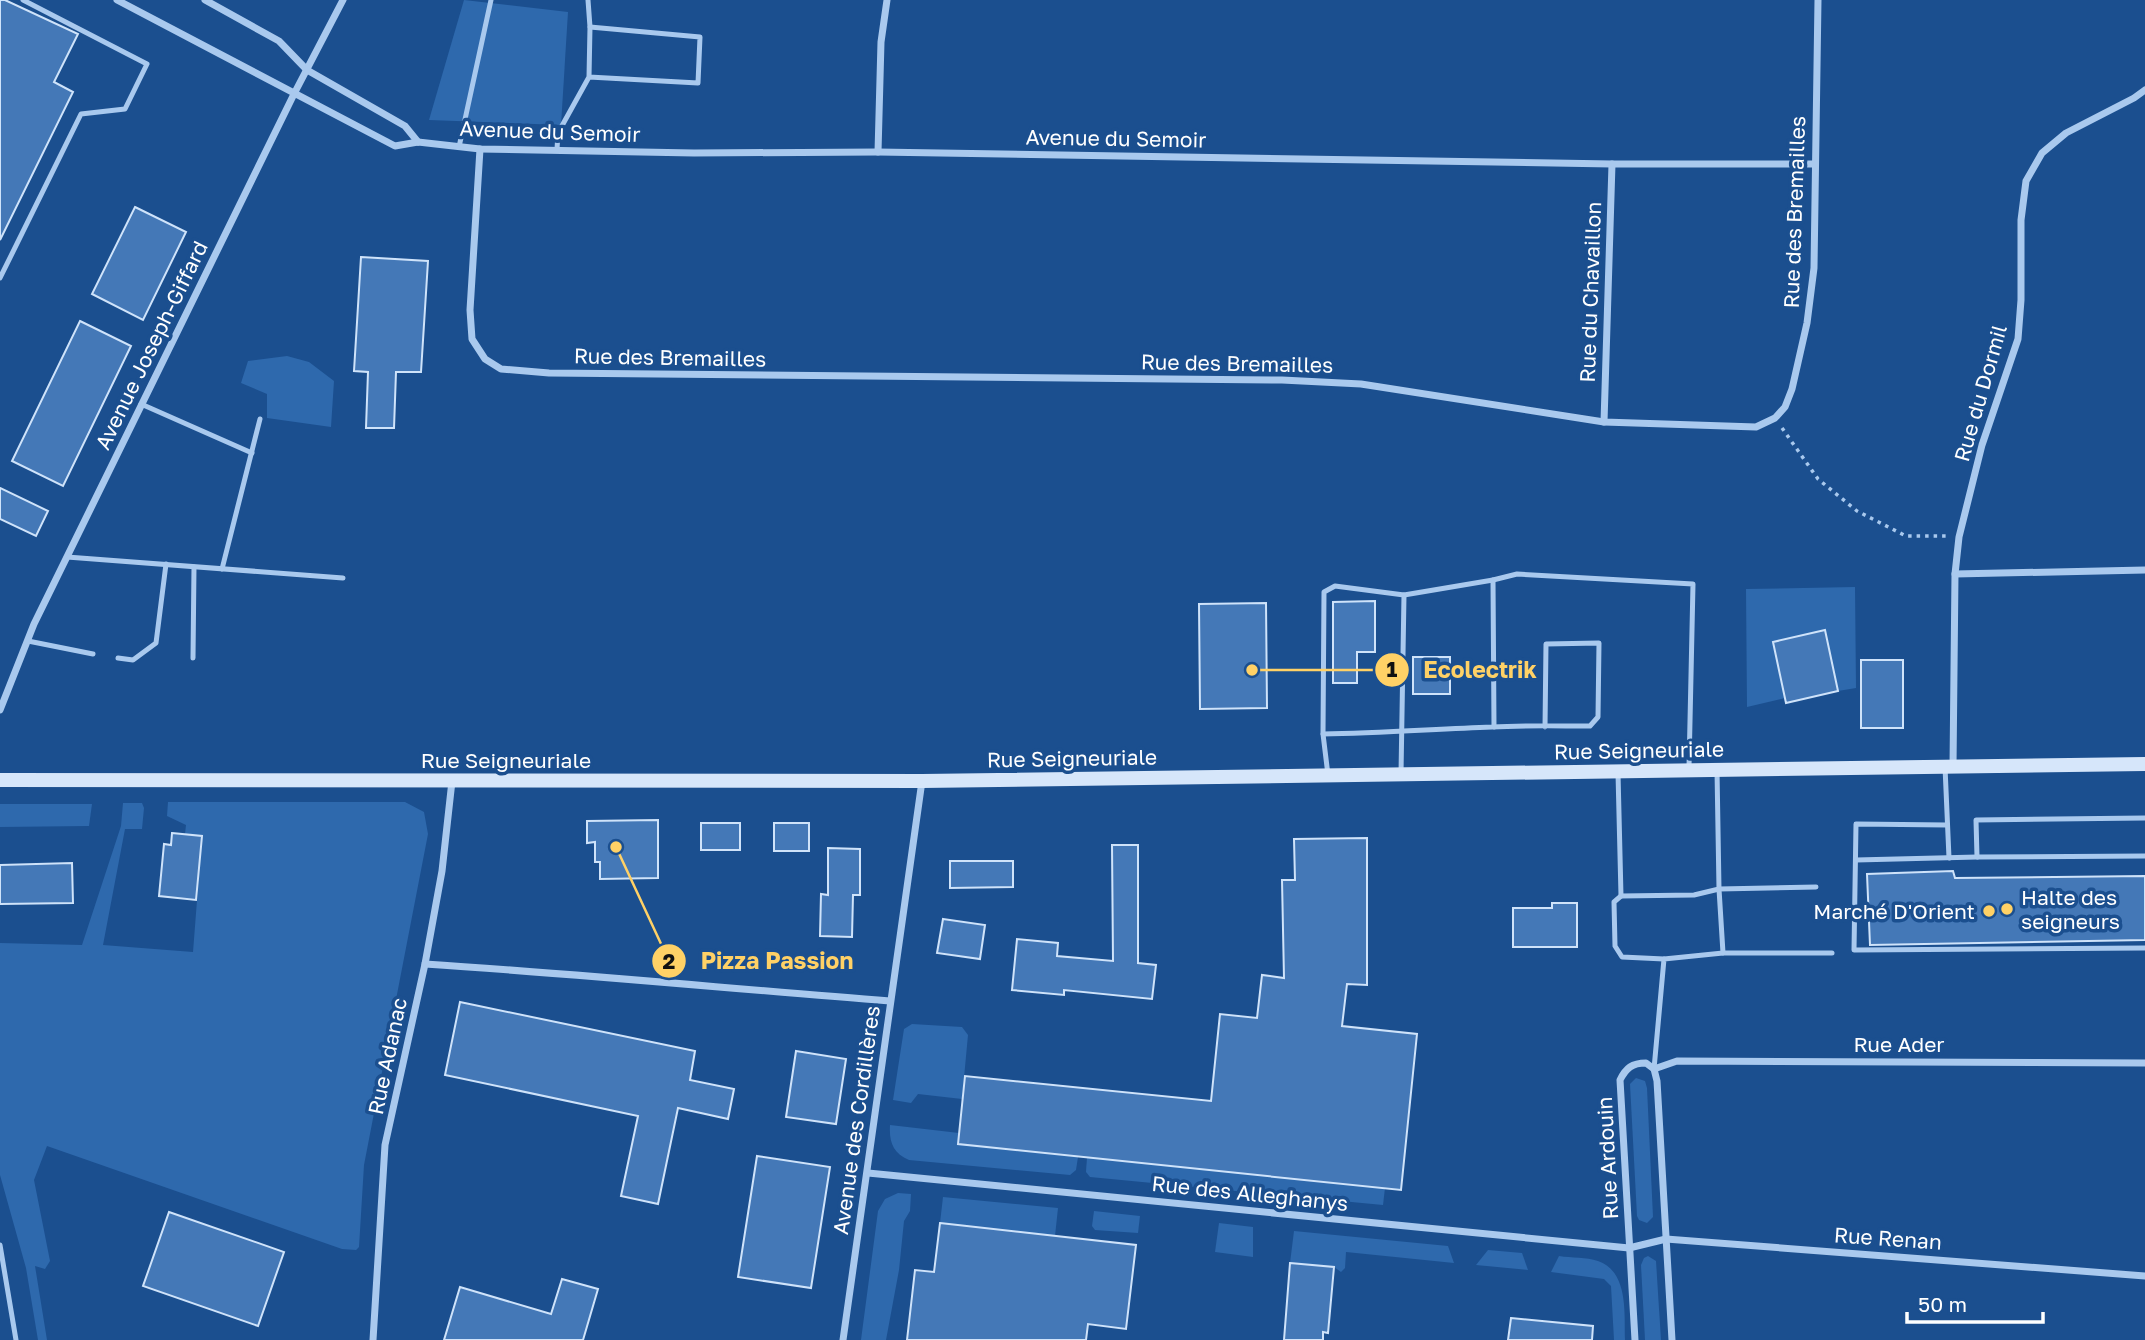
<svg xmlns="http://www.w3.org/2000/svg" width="2145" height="1340" font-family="'Golos Text',sans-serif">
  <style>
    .green { fill: #2e69ad }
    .building { fill: #4478b7; stroke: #cfe3fa; stroke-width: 2 }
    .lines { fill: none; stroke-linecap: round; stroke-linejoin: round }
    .path { stroke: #a9c9ee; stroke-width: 3.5; stroke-dasharray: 3.5 5; stroke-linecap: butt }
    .lane { stroke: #a9c9ee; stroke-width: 5 }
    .street { stroke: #a9c9ee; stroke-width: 7 }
    .secondary { stroke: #d6e6fa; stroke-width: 14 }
    .poi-dot { fill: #ffd166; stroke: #1b4f8f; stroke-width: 2.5 }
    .labels { text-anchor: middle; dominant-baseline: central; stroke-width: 7; stroke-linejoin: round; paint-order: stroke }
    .street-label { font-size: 21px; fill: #fff; stroke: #1b4f8f }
    .poi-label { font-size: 21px; fill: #fff; stroke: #1b4f8f; text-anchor: start }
    .leader { fill: none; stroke: #ffd166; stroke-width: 2.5 }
    .callout-dot { fill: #ffd166; stroke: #1b4f8f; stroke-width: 2.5 }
    .mark-label { font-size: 21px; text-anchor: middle; font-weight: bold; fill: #111 }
    .callout-label { font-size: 23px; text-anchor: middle; font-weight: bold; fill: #ffd166; stroke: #1b4f8f; stroke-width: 7; stroke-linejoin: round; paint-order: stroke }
  </style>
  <rect width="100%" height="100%" fill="#1b4f8f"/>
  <g class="green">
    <polygon points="464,0 568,12 561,125 429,120"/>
    <polygon points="287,356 309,362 334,381 331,427 267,418 267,394 241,383 248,361"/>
    <polygon points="1855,587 1856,688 1838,691 1824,630 1773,642 1785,698 1747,707 1746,589"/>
    <polygon points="168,802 405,802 424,812 428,834 364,1165 359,1247 356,1250 342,1249 47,1146 34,1180 50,1261 45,1269 35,1266 47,1340 38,1340 26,1268 0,1175 0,943 82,945 121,826 123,803 142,803 144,808 142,829 125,829 103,945 193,952 202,836 185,834 186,825 167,816"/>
    <polygon points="0,804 92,804 89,826 0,827"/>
    <polygon points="912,1024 962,1027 968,1035 962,1099 918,1094 911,1103 893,1100 904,1029"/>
    <polygon points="1636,1078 1645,1081 1647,1088 1653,1217 1647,1223 1639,1220 1637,1216 1630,1084"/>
    <path d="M890,1125L959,1133L958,1144L1078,1157L1076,1170L1070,1175L909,1160C893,1153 889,1142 890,1125Z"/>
    <polygon points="1087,1157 1385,1188 1383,1205 1090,1177 1086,1172"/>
    <polygon points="898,1193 911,1194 910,1211 904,1221 899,1270 886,1340 861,1340 878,1211 885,1199"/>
    <polygon points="943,1197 1058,1208 1055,1236 940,1223"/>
    <polygon points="1094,1211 1140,1216 1138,1233 1095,1230 1092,1226"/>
    <polygon points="1219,1223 1253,1227 1253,1257 1215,1252"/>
    <polygon points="1294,1231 1448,1246 1454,1263 1346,1252 1345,1268 1341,1272 1334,1267 1290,1263"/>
    <polygon points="1488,1250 1522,1253 1528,1270 1476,1265"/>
    <path d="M1559,1256C1572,1258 1586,1257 1598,1261C1629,1272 1624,1314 1625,1340H1614L1611,1286L1604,1279L1551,1272Z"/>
    <polygon points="1648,1256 1656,1261 1661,1340 1645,1340 1641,1265 1644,1258"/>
  </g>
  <g class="building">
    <polygon points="0,0 5,0 78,34 54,82 73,92 0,240"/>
    <polygon points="135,207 186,232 143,320 92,294"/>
    <polygon points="361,257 428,261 421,372 396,372 394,428 366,428 368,372 354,371"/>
    <polygon points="80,321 131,346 63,486 12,461"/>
    <polygon points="0,488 48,511 36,536 0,519"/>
    <polygon points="1375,601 1375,652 1357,652 1357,683 1333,683 1333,602"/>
    <polygon points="1266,603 1267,708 1200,709 1199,604"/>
    <polygon points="1825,630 1838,691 1786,703 1773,642"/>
    <rect x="1413" y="657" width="37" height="37"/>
    <rect x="1861" y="660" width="42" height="68"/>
    <polygon points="658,820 658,878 600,879 600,862 595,862 595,842 587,843 587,821"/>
    <rect x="701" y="823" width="39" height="27"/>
    <rect x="774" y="823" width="35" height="28"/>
    <polygon points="172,833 202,836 196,900 159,896 164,844 171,845"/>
    <polygon points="1367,838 1367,985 1347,984 1342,1026 1417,1034 1401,1190 958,1144 965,1076 1211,1101 1220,1014 1257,1018 1262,975 1284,978 1282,880 1295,880 1294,839"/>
    <polygon points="1112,845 1138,845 1138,963 1156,965 1152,999 1064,990 1064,995 1012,990 1017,939 1058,943 1057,956 1113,961"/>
    <polygon points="828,848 860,849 860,895 853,895 852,937 820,936 821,894 828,895"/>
    <polygon points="950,861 1013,861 1013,887 950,888"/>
    <polygon points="72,863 73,903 0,904 0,865"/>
    <polygon points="1953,871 1955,878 2145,876 2145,940 1870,945 1867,874"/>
    <polygon points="1552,903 1577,903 1577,947 1513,947 1513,908 1552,908"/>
    <polygon points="943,919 985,925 980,959 937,953"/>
    <polygon points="460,1002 695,1051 690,1080 734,1089 728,1119 678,1108 658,1204 621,1196 638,1116 445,1075"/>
    <polygon points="796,1051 846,1059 836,1124 786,1117"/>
    <polygon points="757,1156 830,1167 811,1288 738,1277"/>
    <polygon points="169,1212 284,1252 258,1326 143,1286"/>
    <polygon points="940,1223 1136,1245 1126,1329 1088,1324 1086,1340 907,1340 915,1270 934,1272"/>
    <polygon points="1290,1263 1334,1267 1328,1333 1323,1332 1323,1340 1284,1340"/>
    <polygon points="562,1279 598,1289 583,1340 444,1340 460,1287 551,1314"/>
    <polygon points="1511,1318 1593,1326 1592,1340 1508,1340"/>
  </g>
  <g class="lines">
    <polyline class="path" points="1782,428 1818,479 1857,511 1906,536 1948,536"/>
    <g class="lane">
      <polyline points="588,0 590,27"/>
      <polyline points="459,147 491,0"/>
      <polyline points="557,149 558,133 589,77 698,83 700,37 590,27 589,77"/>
      <polyline points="0,278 81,114 125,109 147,64 23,0"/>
      <polyline points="141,404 252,453"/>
      <polyline points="67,557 343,578"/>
      <polyline points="222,569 260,419"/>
      <polyline points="1493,580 1517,574 1693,584 1689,767"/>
      <polyline points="1404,595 1493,580 1494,727"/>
      <polyline points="28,641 93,654"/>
      <polyline points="118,658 133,660 156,643 166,564"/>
      <polyline points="193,658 194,567"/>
      <path d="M1323,734C1380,733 1436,729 1492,727C1525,725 1558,726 1590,726L1598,717L1599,643L1546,644L1545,727"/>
      <polyline points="1945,767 1949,858"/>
      <polyline points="1618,773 1621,896 1694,895 1719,889 1717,770"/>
      <polyline points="1328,775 1323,734 1324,592 1335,586 1404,595 1401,774"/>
      <polyline points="2145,818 1976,820 1977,857 2145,856"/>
      <polyline points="1947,825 1856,824 1854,950 2145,948"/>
      <polyline points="1856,860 1977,857"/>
      <polyline points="1621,896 1614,902 1615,946 1622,957 1664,959"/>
      <polyline points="1723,953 1832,953"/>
      <polyline points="1654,1069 1664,959 1723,953 1719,889 1816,887"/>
      <polyline points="0,1245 16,1340"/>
    </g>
    <g class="street">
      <polyline points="117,0 395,146 418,142 480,149 694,153 878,152 1612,164 1815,164"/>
      <polyline points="205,0 279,41 307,70 405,126 418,142"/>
      <polyline points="480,149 470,310 472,339 485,359 501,369 549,373 1282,380 1361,384 1604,422 1756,427 1775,418 1785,407 1792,389 1807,323 1814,268 1818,0"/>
      <polyline points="878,152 881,42 887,0"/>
      <polyline points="1604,422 1612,164"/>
      <polyline points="1955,574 2145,570"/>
      <polyline points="0,710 34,624 294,94 343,0"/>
      <polyline points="1953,767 1955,574 1959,537 1982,445 2018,339 2021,300 2021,220 2026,181 2042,153 2066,133 2134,98 2145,90"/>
      <path d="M425,964C580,974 735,989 890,1001"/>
      <polyline points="1654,1069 1677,1061 2145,1063"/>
      <polyline points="868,1173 1629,1248 1666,1239 2145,1276"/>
      <polyline points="373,1340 385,1145 425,964 442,871 452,781"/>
      <polyline points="843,1340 922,781"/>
      <path d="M1635,1340L1620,1080C1626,1068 1632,1063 1646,1063L1654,1069L1657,1081L1672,1340"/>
    </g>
    <polyline class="secondary" points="0,780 922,781 2145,764"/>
  </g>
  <g class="poi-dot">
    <circle cx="2007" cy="909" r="7"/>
    <circle cx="1989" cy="911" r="7"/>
  </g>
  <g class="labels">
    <g class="street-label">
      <text transform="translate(550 131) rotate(2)">Avenue du Semoir</text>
      <text transform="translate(1116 138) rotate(1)">Avenue du Semoir</text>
      <text transform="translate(1794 212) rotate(-88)">Rue des Bremailles</text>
      <text transform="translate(1590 292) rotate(-88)">Rue du Chavaillon</text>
      <text transform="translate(151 345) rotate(-64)">Avenue Joseph-Giffard</text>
      <text transform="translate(670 357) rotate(1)">Rue des Bremailles</text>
      <text transform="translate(1237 363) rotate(1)">Rue des Bremailles</text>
      <text transform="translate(1980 393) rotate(-74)">Rue du Dormil</text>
      <text transform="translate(1639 750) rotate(-1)">Rue Seigneuriale</text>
      <text transform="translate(1072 758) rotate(-1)">Rue Seigneuriale</text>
      <text x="506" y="760">Rue Seigneuriale</text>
      <text x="1899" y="1044">Rue Ader</text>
      <text transform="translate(387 1056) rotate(-78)">Rue Adanac</text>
      <text transform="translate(856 1120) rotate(-82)">Avenue des Cordillères</text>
      <text transform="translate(1607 1158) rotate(-93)">Rue Ardouin</text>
      <text transform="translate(1250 1193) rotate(6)">Rue des Alleghanys</text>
      <text transform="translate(1888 1238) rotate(4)">Rue Renan</text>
    </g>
    <g class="poi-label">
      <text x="2021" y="897">Halte des<tspan x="2021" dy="24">seigneurs</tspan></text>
      <text x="1975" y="911" text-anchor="end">Marché D'Orient</text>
    </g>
  </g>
  <path class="leader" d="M1252 670L1392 670M616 847L669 961"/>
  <g class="callout-dot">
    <circle cx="1252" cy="670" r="7"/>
    <circle cx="616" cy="847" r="7"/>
    <circle cx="1392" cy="670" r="18"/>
    <circle cx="669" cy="961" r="18"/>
  </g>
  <g class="mark-label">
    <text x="1392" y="677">1</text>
    <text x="669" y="969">2</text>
  </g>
  <g class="callout-label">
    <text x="1480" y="678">Ecolectrik</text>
    <text x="777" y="969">Pizza Passion</text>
  </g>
  <path d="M1907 1312v10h136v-10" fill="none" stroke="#ffffff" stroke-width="3.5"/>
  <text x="1918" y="1312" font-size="21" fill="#ffffff" stroke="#1b4f8f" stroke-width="5" paint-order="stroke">50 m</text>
</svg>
